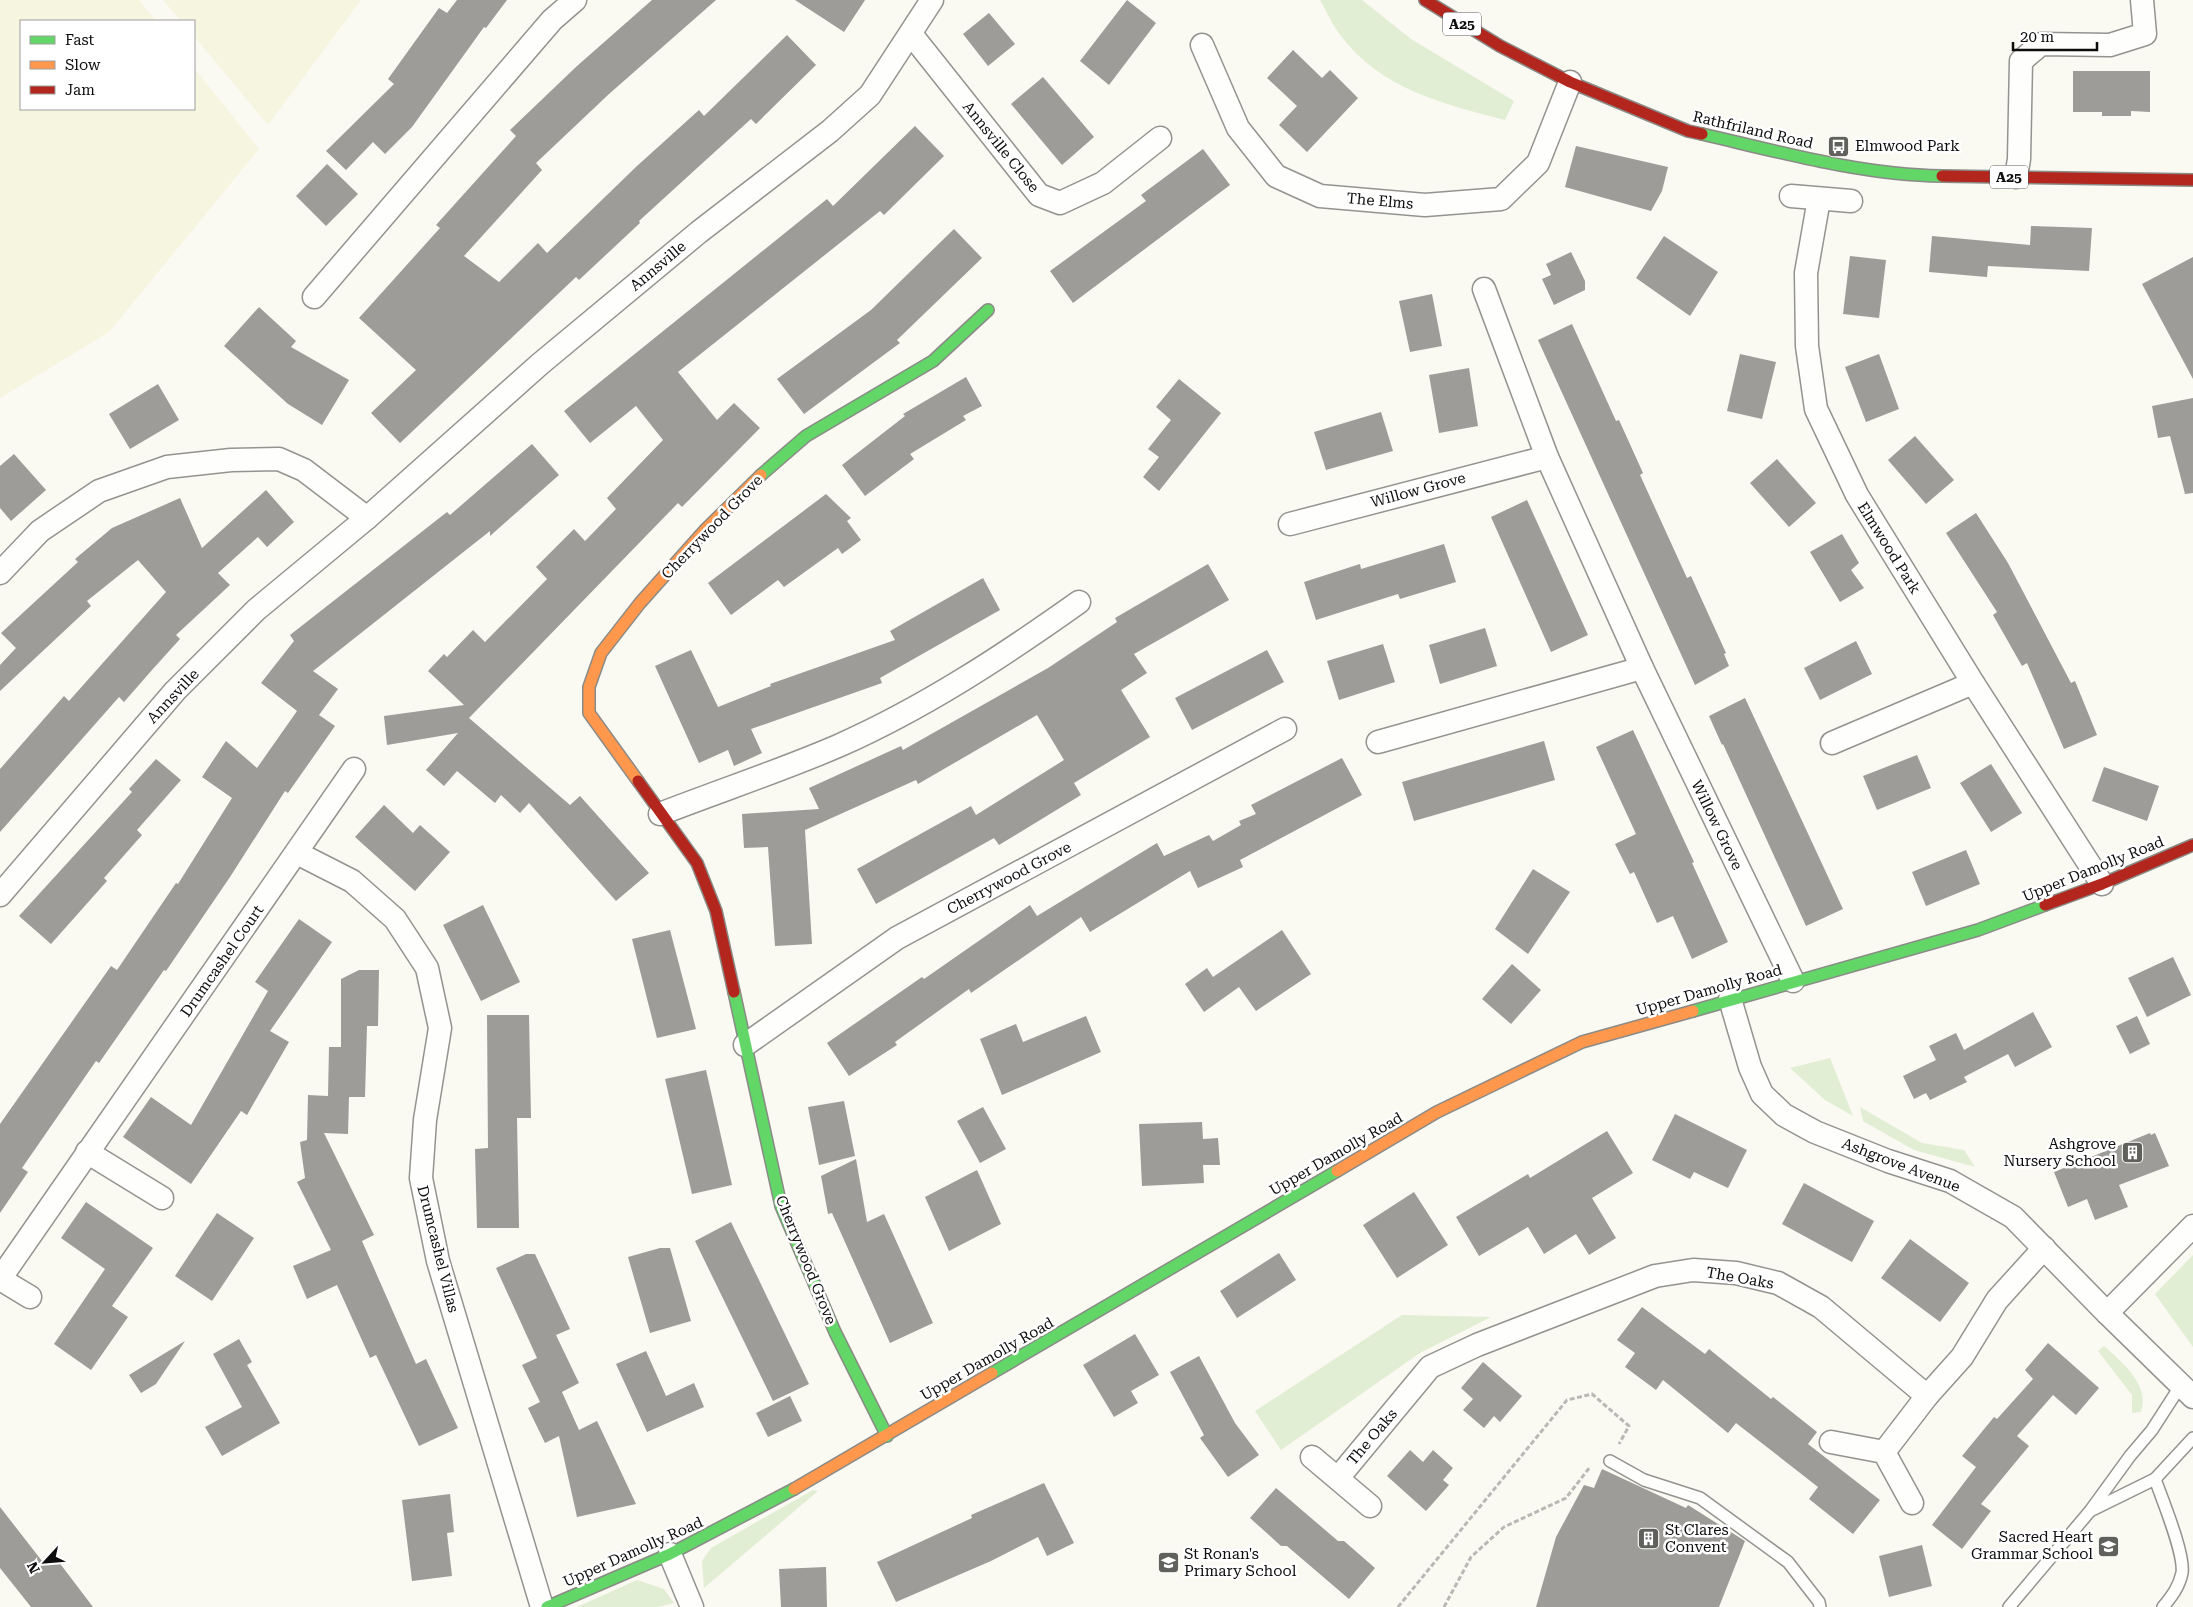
<svg xmlns="http://www.w3.org/2000/svg" width="2193" height="1607" font-family="'Roboto Serif',serif">
  <style>
    .farmland { fill: #f5f5e0 }
    .green { fill: #e1eed4 }
    .building { fill: #9e9c98 }
    .lines { fill: none; stroke-linecap: round; stroke-linejoin: round }
    .lane-casing { stroke: #949390; stroke-width: 14 }
    .street-casing { stroke: #949390; stroke-width: 25 }
    .fast-casing { stroke: #8a8a87; stroke-width: 14 }
    .slow-casing { stroke: #8a8a87; stroke-width: 14 }
    .jam-casing { stroke: #8a8a87; stroke-width: 14 }
    .path { stroke: #b8b8b6; stroke-width: 3; stroke-dasharray: 5 2.5; stroke-linecap: butt }
    .lane { stroke: #fefefd; stroke-width: 11 }
    .street { stroke: #fefefd; stroke-width: 22 }
    .fast { stroke: #63d668; stroke-width: 11 }
    .slow { stroke: #ff974d; stroke-width: 11 }
    .jam { stroke: #b3261e; stroke-width: 11 }
    .labels { text-anchor: middle; dominant-baseline: central; stroke-width: 5; stroke-linejoin: round; paint-order: stroke }
    .shield { fill: #fff; stroke: #565656; stroke-width: 1 }
    .shield-label { font-size: 14px; font-weight: bold; fill: #0d0d0d }
    .street-label { font-size: 15px; fill: #0d0d0d; stroke: #fff }
    .poi-label { font-size: 15px; fill: #0d0d0d; stroke: #fff; text-anchor: start }
  </style>
  <rect width="100%" height="100%" fill="#faf9f2"/>
  <g class="farmland">
    <polygon points="0,0 139,0 156,21 21,21 21,109 194,109 194,68 259,149 109,332 0,398"/>
    <polygon points="163,0 361,0 268,125 194,36 194,21 181,21"/>
  </g>
  <g class="green">
    <path d="M1320,0H1362L1411,39L1514,101L1505,120C1443,104 1381,89 1341,36C1333,26 1327,12 1320,0Z"/>
    <polygon points="1830,1058 1853,1116 1825,1100 1790,1068"/>
    <polygon points="1860,1107 1922,1143 1964,1150 1975,1167 1914,1150 1863,1121"/>
    <polygon points="2193,1255 2193,1347 2155,1294"/>
    <polygon points="1402,1315 1491,1317 1420,1353 1281,1450 1255,1411"/>
    <path d="M2104,1346C2123,1363 2150,1385 2141,1412L2132,1413V1395L2098,1351Z"/>
    <polygon points="813,1490 818,1491 704,1588 702,1561 711,1548"/>
    <polygon points="637,1580 664,1589 674,1603 658,1607 577,1607"/>
  </g>
  <g class="building">
    <polygon points="457,0 507,0 486,28 484,27 412,127 385,154 373,142 346,170 326,151 394,84 388,79 439,8 447,13"/>
    <polygon points="652,0 716,0 609,94 536,163 542,170 464,256 499,282 538,243 547,253 637,166 699,110 704,116 787,35 816,65 756,124 751,119 696,169 639,221 640,223 579,280 576,277 400,443 371,413 416,370 359,318 440,228 436,225 516,136 510,130 577,66"/>
    <polygon points="795,0 865,0 844,32"/>
    <polygon points="1127,0 1156,23 1109,85 1080,61"/>
    <polygon points="989,13 1015,44 988,66 963,34"/>
    <polygon points="1293,50 1322,78 1330,70 1358,98 1307,152 1279,125 1297,106 1267,78"/>
    <polygon points="2073,71 2150,71 2150,112 2131,111 2131,116 2102,116 2102,112 2073,112"/>
    <polygon points="1043,77 1094,137 1062,165 1011,104"/>
    <polygon points="915,126 944,156 884,215 880,211 678,372 717,420 734,403 760,428 682,507 678,503 469,718 570,805 580,796 649,873 616,901 529,803 520,813 501,795 495,803 457,771 444,786 426,770 458,733 387,745 384,716 464,705 428,671 444,654 447,657 473,630 485,642 547,579 536,567 574,529 585,541 616,509 607,498 663,440 636,406 590,443 564,411 827,199 833,206"/>
    <polygon points="1576,146 1668,167 1662,191 1651,211 1565,187"/>
    <polygon points="1203,149 1230,185 1073,303 1050,271 1146,201 1141,195"/>
    <polygon points="327,164 358,194 326,226 296,196"/>
    <polygon points="2031,226 2092,228 2089,271 1988,266 1987,277 1929,272 1932,236 2030,245"/>
    <polygon points="954,229 982,258 897,340 900,343 804,414 777,379 871,310"/>
    <polygon points="1664,236 1718,272 1690,316 1636,278"/>
    <polygon points="1571,252 1585,281 1585,290 1554,305 1542,279 1551,275 1546,264"/>
    <polygon points="1850,256 1886,260 1879,318 1843,314"/>
    <polygon points="2193,257 2193,379 2142,284"/>
    <polygon points="1432,294 1442,346 1410,352 1399,301"/>
    <polygon points="259,307 296,341 291,347 349,380 322,425 288,404 224,346"/>
    <polygon points="1572,324 1616,421 1619,420 1643,473 1640,475 1687,578 1691,576 1726,653 1724,654 1729,666 1695,685 1538,340"/>
    <polygon points="1740,354 1776,362 1762,419 1727,411"/>
    <polygon points="1879,354 1899,409 1866,422 1845,367"/>
    <polygon points="1469,368 1478,426 1439,433 1429,375"/>
    <polygon points="966,377 982,406 963,416 966,420 910,454 914,459 865,496 842,465 905,416 903,414"/>
    <polygon points="1179,379 1221,413 1159,491 1143,477 1159,457 1148,449 1171,420 1156,407"/>
    <polygon points="158,384 179,420 130,449 109,414"/>
    <polygon points="2193,398 2193,493 2185,494 2170,436 2158,438 2152,406"/>
    <polygon points="1381,412 1393,451 1326,470 1314,432"/>
    <polygon points="1915,436 1954,480 1926,504 1888,460"/>
    <polygon points="532,444 559,475 490,536 490,531 313,671 338,689 319,715 335,726 288,793 285,791 230,877 166,971 164,970 99,1063 96,1061 22,1168 28,1172 0,1213 0,1124 111,966 117,970 176,883 178,884 232,798 202,777 226,741 257,768 297,711 261,683 294,641 290,635 447,512 450,515"/>
    <polygon points="14,454 46,490 11,521 0,508 0,466"/>
    <polygon points="1777,459 1816,503 1789,527 1750,483"/>
    <polygon points="266,490 294,522 267,547 258,537 218,573 230,585 176,635 180,639 152,670 124,702 119,697 0,832 0,769 64,696 69,701 166,592 138,560 87,601 91,606 0,691 0,665 16,648 1,633 78,562 75,559 112,528 180,498 202,548"/>
    <polygon points="826,494 851,518 847,521 861,540 842,554 838,548 784,587 778,580 731,615 708,583"/>
    <polygon points="1527,500 1588,635 1551,652 1491,517"/>
    <polygon points="1976,513 2008,563 2071,683 2075,681 2097,735 2064,749 2027,663 2022,666 1993,615 1997,612 1946,533"/>
    <polygon points="1842,534 1859,563 1851,570 1864,588 1840,602 1810,552"/>
    <polygon points="1444,544 1456,582 1400,599 1398,594 1316,620 1304,582 1360,564 1361,569"/>
    <polygon points="1208,564 1229,600 1134,654 1147,673 1121,690 1150,737 1074,783 1081,795 999,845 994,838 876,904 857,869 971,806 976,815 1064,760 1037,715 918,784 916,780 805,830 812,944 775,946 768,847 744,848 742,814 819,809 809,788 901,746 903,750 1048,668 1117,622 1115,618"/>
    <polygon points="983,578 1000,610 880,678 882,683 751,729 762,753 734,766 728,750 699,763 655,666 691,650 718,707 771,686 770,684 895,640 890,631"/>
    <polygon points="1485,628 1497,666 1440,684 1429,645"/>
    <polygon points="1856,641 1872,674 1820,700 1804,668"/>
    <polygon points="1383,644 1395,682 1339,700 1327,661"/>
    <polygon points="1267,650 1284,682 1192,730 1175,698"/>
    <polygon points="1745,698 1843,909 1806,926 1723,744 1722,745 1709,716"/>
    <polygon points="1633,730 1694,862 1692,863 1728,942 1692,959 1673,916 1657,923 1634,872 1630,874 1615,844 1636,834 1596,747"/>
    <polygon points="1544,741 1555,780 1414,821 1402,782"/>
    <polygon points="1917,755 1931,788 1877,810 1863,776"/>
    <polygon points="1342,758 1362,795 1240,860 1243,867 1198,888 1190,871 1090,932 1081,917 971,993 969,989 895,1042 897,1045 849,1076 827,1043 922,977 924,979 1030,905 1037,916 1157,843 1164,856 1209,835 1213,841 1241,825 1239,821 1256,814 1251,805"/>
    <polygon points="156,759 181,780 137,830 142,835 104,878 107,881 51,944 19,916 132,792 129,789"/>
    <polygon points="1991,764 2022,813 1991,832 1960,783"/>
    <polygon points="2104,767 2159,786 2147,821 2092,801"/>
    <polygon points="384,805 413,833 420,825 450,852 415,891 355,837"/>
    <polygon points="1966,850 1980,884 1926,906 1912,872"/>
    <polygon points="1533,869 1570,892 1528,954 1495,929"/>
    <polygon points="483,905 520,982 481,1001 443,925"/>
    <polygon points="299,919 332,942 270,1031 289,1042 247,1115 241,1111 191,1184 123,1137 151,1097 191,1125 268,991 255,982"/>
    <polygon points="670,930 696,1029 657,1038 632,939"/>
    <polygon points="1282,930 1311,974 1256,1011 1239,987 1204,1012 1185,984 1207,968 1213,977"/>
    <polygon points="2173,957 2191,995 2147,1017 2128,978"/>
    <polygon points="1512,964 1541,990 1511,1024 1482,999"/>
    <polygon points="359,970 379,970 378,1026 367,1026 365,1097 349,1097 348,1134 324,1133 374,1235 362,1241 416,1364 426,1359 458,1428 419,1446 376,1355 370,1358 337,1285 307,1299 293,1266 331,1250 297,1182 305,1178 300,1142 307,1140 308,1095 328,1096 329,1047 341,1047 341,979"/>
    <polygon points="2033,1012 2052,1047 2015,1067 2008,1054 1964,1077 1967,1082 1930,1100 1926,1093 1914,1099 1903,1076 1936,1060 1929,1046 1956,1033 1964,1050"/>
    <polygon points="487,1015 529,1015 531,1118 517,1118 519,1228 477,1228 475,1149 488,1148"/>
    <polygon points="1086,1016 1101,1052 1002,1095 980,1039 1016,1024 1023,1042"/>
    <polygon points="2137,1016 2150,1044 2130,1054 2116,1026"/>
    <polygon points="706,1070 732,1185 692,1194 665,1079"/>
    <polygon points="844,1101 855,1156 819,1165 808,1107"/>
    <polygon points="983,1107 1006,1149 980,1163 957,1121"/>
    <polygon points="1675,1114 1747,1150 1728,1188 1694,1172 1690,1179 1652,1160"/>
    <polygon points="1202,1122 1203,1139 1218,1138 1220,1165 1203,1165 1204,1183 1142,1186 1139,1124"/>
    <polygon points="1607,1131 1633,1173 1592,1198 1616,1238 1589,1255 1576,1234 1544,1254 1528,1227 1479,1256 1456,1217 1528,1174 1530,1178"/>
    <polygon points="2150,1133 2151,1135 2155,1133 2169,1166 2119,1185 2128,1207 2095,1220 2087,1199 2068,1207 2054,1172"/>
    <polygon points="856,1159 867,1222 884,1214 933,1323 890,1343 832,1213 828,1214 821,1176"/>
    <polygon points="977,1170 1001,1224 949,1251 925,1197"/>
    <polygon points="1804,1183 1874,1221 1852,1262 1782,1224"/>
    <polygon points="1414,1192 1448,1245 1397,1278 1363,1225"/>
    <polygon points="86,1202 153,1248 112,1306 128,1317 91,1370 54,1344 105,1269 61,1238"/>
    <polygon points="217,1213 254,1238 212,1301 175,1276"/>
    <polygon points="731,1222 809,1384 773,1401 695,1241"/>
    <polygon points="1910,1239 1969,1283 1940,1322 1881,1278"/>
    <polygon points="660,1248 670,1248 691,1321 650,1333 628,1257"/>
    <polygon points="1279,1253 1296,1280 1237,1318 1220,1291"/>
    <polygon points="526,1254 535,1254 570,1329 556,1335 579,1383 562,1392 579,1430 597,1421 636,1504 577,1517 559,1436 545,1443 528,1408 540,1402 522,1365 537,1358 496,1268"/>
    <polygon points="1642,1307 1705,1354 1709,1349 1771,1399 1773,1397 1817,1432 1808,1444 1880,1500 1853,1534 1809,1499 1818,1487 1736,1423 1728,1433 1663,1380 1656,1390 1625,1367 1635,1353 1617,1340"/>
    <polygon points="1135,1334 1159,1375 1131,1391 1138,1403 1114,1417 1083,1365"/>
    <polygon points="239,1339 252,1362 247,1365 280,1423 222,1456 205,1427 242,1407 213,1354"/>
    <polygon points="185,1341 156,1384 141,1393 129,1375"/>
    <polygon points="2048,1343 2099,1388 2076,1415 2053,1395 2017,1436 2029,1446 1981,1504 1991,1511 1962,1549 1932,1525 1976,1467 1962,1456 1994,1417 1997,1419 2033,1379 2025,1370"/>
    <polygon points="646,1351 666,1396 694,1383 704,1407 647,1432 616,1364"/>
    <polygon points="1199,1356 1235,1423 1259,1455 1228,1477 1200,1438 1204,1435 1170,1372"/>
    <polygon points="1483,1362 1522,1396 1500,1422 1494,1416 1484,1428 1463,1410 1473,1399 1461,1388"/>
    <polygon points="790,1396 802,1421 768,1437 756,1413"/>
    <polygon points="1410,1450 1423,1462 1433,1450 1453,1468 1443,1480 1449,1485 1426,1511 1387,1476"/>
    <polygon points="1602,1469 1686,1508 1688,1505 1745,1541 1719,1607 1536,1607 1556,1537 1584,1485 1594,1488"/>
    <polygon points="1044,1483 1074,1543 1047,1556 1038,1537 991,1561 896,1602 877,1562 972,1518 971,1515"/>
    <polygon points="1276,1488 1338,1541 1344,1541 1375,1568 1349,1599 1287,1546 1281,1546 1250,1518"/>
    <polygon points="450,1494 454,1532 447,1533 452,1576 412,1581 402,1500"/>
    <polygon points="0,1507 42,1561 52,1553 93,1607 31,1607 0,1568"/>
    <polygon points="1922,1545 1932,1586 1889,1597 1879,1556"/>
    <polygon points="826,1567 827,1607 781,1607 779,1569"/>
  </g>
  <g class="lines">
    <defs>
      <g id="lane">
        <polyline points="1610,1461 1644,1480 1700,1498 1788,1562 1819,1602 1820,1607"/>
        <path d="M2155,1479C2162,1499 2185,1554 2182,1573C2179,1587 2172,1596 2163,1607"/>
        <polyline points="2092,1510 2155,1479 2193,1438"/>
        <polyline points="2009,1607 2090,1511 2130,1456 2152,1430 2181,1385"/>
      </g>
      <g id="street">
        <polyline points="911,34 1039,195 1060,203 1103,183 1160,138"/>
        <polyline points="1202,45 1238,128 1276,176 1320,196 1425,205 1501,199 1538,163 1570,82"/>
        <polyline points="2016,177 2019,159 2021,61 2041,44 2110,45 2145,34 2142,0"/>
        <polyline points="1791,196 1851,201"/>
        <polyline points="1819,199 1806,273 1807,346 1816,409 1857,495 1973,683 2102,884"/>
        <polyline points="1484,289 1547,457 1642,668 1793,981"/>
        <polyline points="314,297 552,20 575,0"/>
        <polyline points="1290,524 1547,457"/>
        <polyline points="0,573 40,531 99,491 167,467 231,460 279,459 304,470 367,518"/>
        <polyline points="1378,742 1642,668"/>
        <polyline points="1832,743 1973,683"/>
        <path d="M660,814C719,791 780,771 838,746C924,708 1003,656 1079,602"/>
        <polyline points="297,853 352,881 395,919 427,968 440,1028 425,1120 421,1178 438,1261 542,1607"/>
        <polyline points="0,895 175,691 256,610 367,518 540,364 699,232 830,131 870,95 932,0"/>
        <polyline points="1730,999 1750,1067 1762,1094 1784,1115 1815,1132 1888,1161 1950,1181 2013,1217 2107,1313 2193,1397"/>
        <polyline points="745,1045 897,938 1285,729"/>
        <polyline points="87,1152 162,1198"/>
        <polyline points="0,1279 354,769"/>
        <polyline points="0,1279 30,1297"/>
        <polyline points="2107,1313 2193,1226"/>
        <polyline points="1831,1442 1884,1452 1912,1503"/>
        <polyline points="1884,1452 1927,1396"/>
        <polyline points="1312,1457 1370,1506"/>
        <polyline points="1338,1478 1430,1367 1477,1345 1655,1276 1693,1270 1736,1273 1778,1283 1821,1307 1927,1396 1962,1357 1997,1300 2044,1248"/>
        <polyline points="670,1554 692,1607"/>
      </g>
      <g id="fast">
        <path d="M1702,134C1780,152 1861,175 1942,176"/>
        <polyline points="761,475 806,436 933,361 988,310"/>
        <polyline points="734,992 781,1206 835,1332 887,1436"/>
        <polyline points="1693,1011 1978,930 2045,905"/>
        <polyline points="992,1373 1337,1171"/>
        <polyline points="547,1607 670,1554 794,1489"/>
      </g>
      <g id="slow">
        <polyline points="638,781 589,713 589,687 601,653 640,603 706,529 761,475"/>
        <polyline points="1337,1171 1437,1112 1582,1042 1693,1011"/>
        <polyline points="794,1489 992,1373"/>
      </g>
      <g id="jam">
        <polyline points="1425,0 1500,46 1570,82 1688,131 1702,134"/>
        <polyline points="1942,176 2193,180"/>
        <polyline points="638,781 697,863 716,911 734,992"/>
        <polyline points="2045,905 2102,884 2193,845"/>
      </g>
    </defs>
    <use href="#lane" class="lane-casing"/>
    <use href="#street" class="street-casing"/>
    <use href="#fast" class="fast-casing"/>
    <use href="#slow" class="slow-casing"/>
    <use href="#jam" class="jam-casing"/>
    <g class="path">
      <polyline points="1398,1607 1567,1400 1592,1394 1629,1426 1619,1444"/>
      <polyline points="1444,1607 1471,1557 1504,1527 1566,1498 1590,1467"/>
    </g>
    <use href="#lane" class="lane"/>
    <use href="#street" class="street"/>
    <use href="#fast" class="fast"/>
    <use href="#slow" class="slow"/>
    <use href="#jam" class="jam"/>
  </g>
  <defs>
    <symbol id="bus-square" viewBox="-11 -11 22 22"><rect x="-9" y="-9" width="18" height="18" rx="4" fill="#60605d" stroke="#fff"/><path d="M-5-6H5V4H4V6H2V4H-2V6H-4V4H-5ZM-3.5-4V0h7V-4ZM-3.5 1.2v1.5H-2V1.2ZM2 1.2v1.5H3.5V1.2Z" fill="#fff"/></symbol>
    <symbol id="building-square" viewBox="-11 -11 22 22"><rect x="-9" y="-9" width="18" height="18" rx="4" fill="#60605d" stroke="#fff"/><path d="M-4-6H4V6H1V3H-1V6H-4ZM-2.5-4.3h1.7v1.8h-1.7ZM.8-4.3h1.7v1.8H.8ZM-2.5-1h1.7V.8h-1.7ZM.8-1h1.7V.8H.8Z" fill="#fff"/></symbol>
    <symbol id="school-square" viewBox="-11 -11 22 22"><rect x="-9" y="-9" width="18" height="18" rx="4" fill="#60605d" stroke="#fff"/><path d="M0-5L7-2L0 1L-7-2ZM-4 1L0 2.5L4 1V4Q0 6-4 4Z" fill="#fff"/></symbol>
  </defs>
  <g fill-rule="evenodd">
    <use href="#bus-square" x="1826" y="134" width="25" height="25"/>
    <use href="#building-square" x="2120" y="1140" width="25" height="25"/>
    <use href="#building-square" x="1636" y="1526" width="25" height="25"/>
    <use href="#school-square" x="2096" y="1534" width="25" height="25"/>
    <use href="#school-square" x="1156" y="1550" width="25" height="25"/>
  </g>
  <g class="labels">
    <g class="shield">
      <rect x="1443" y="12.5" width="38" height="23" rx="4"/>
      <rect x="1990" y="165.5" width="38" height="23" rx="4"/>
    </g>
    <g class="shield-label">
      <text x="1462" y="24">A25</text>
      <text x="2009" y="177">A25</text>
    </g>
    <g class="street-label">
      <text transform="translate(1753 130) rotate(13)">Rathfriland Road</text>
      <text transform="translate(1001 147) rotate(51)">Annsville Close</text>
      <text transform="translate(1380 201) rotate(5)">The Elms</text>
      <text transform="translate(658 266) rotate(-40)">Annsville</text>
      <text transform="translate(1418 490) rotate(-15)">Willow Grove</text>
      <text transform="translate(712 527) rotate(-46)">Cherrywood Grove</text>
      <text transform="translate(1889 548) rotate(58)">Elmwood Park</text>
      <text transform="translate(173 696) rotate(-47)">Annsville</text>
      <text transform="translate(1717 825) rotate(64)">Willow Grove</text>
      <text transform="translate(2093 869) rotate(-22)">Upper Damolly Road</text>
      <text transform="translate(1009 878) rotate(-28)">Cherrywood Grove</text>
      <text transform="translate(222 961) rotate(-55)">Drumcashel Court</text>
      <text transform="translate(1709 990) rotate(-16)">Upper Damolly Road</text>
      <text transform="translate(1336 1154) rotate(-30)">Upper Damolly Road</text>
      <text transform="translate(1901 1165) rotate(21)">Ashgrove Avenue</text>
      <text transform="translate(438 1249) rotate(76)">Drumcashel Villas</text>
      <text transform="translate(806 1260) rotate(68)">Cherrywood Grove</text>
      <text transform="translate(1740 1278) rotate(10)">The Oaks</text>
      <text transform="translate(987 1359) rotate(-30)">Upper Damolly Road</text>
      <text transform="translate(1372 1437) rotate(-50)">The Oaks</text>
      <text transform="translate(633 1552) rotate(-24)">Upper Damolly Road</text>
    </g>
    <g class="poi-label">
      <text x="1855" y="146">Elmwood Park</text>
      <text x="2116" y="1144" text-anchor="end">Ashgrove<tspan x="2116" dy="17">Nursery School</tspan></text>
      <text x="1665" y="1530">St Clares<tspan x="1665" dy="17">Convent</tspan></text>
      <text x="2093" y="1537" text-anchor="end">Sacred Heart<tspan x="2093" dy="17">Grammar School</tspan></text>
      <text x="1184" y="1554">St Ronan's<tspan x="1184" dy="17">Primary School</tspan></text>
    </g>
  </g>
  <rect x="20" y="20" width="175" height="90" fill="#ffffff" stroke="#9e9e9e"/>
  <rect x="30" y="36" width="25" height="8" fill="#63d668" stroke="#9e9e9e"/>
  <text x="65" y="45" font-size="15" fill="#0d0d0d">Fast</text>
  <rect x="30" y="61" width="25" height="8" fill="#ff974d" stroke="#9e9e9e"/>
  <text x="65" y="70" font-size="15" fill="#0d0d0d">Slow</text>
  <rect x="30" y="86" width="25" height="8" fill="#b3261e" stroke="#9e9e9e"/>
  <text x="65" y="95" font-size="15" fill="#0d0d0d">Jam</text>
  <g transform="translate(45 1562) rotate(244)" stroke="#ffffff" stroke-width="4" paint-order="stroke">
  <path d="M0-4L9 19L0 12L-9 19Z" fill="#0d0d0d"/>
  <text y="-8" font-size="14" font-weight="bold" text-anchor="middle" fill="#0d0d0d">N</text>
  </g>
  <path d="M2013 42v8h84v-8" fill="none" stroke="#0d0d0d" stroke-width="2.5"/>
  <text x="2020" y="42" font-size="15" fill="#0d0d0d" stroke="#ffffff" stroke-width="4" paint-order="stroke">20 m</text>
</svg>
